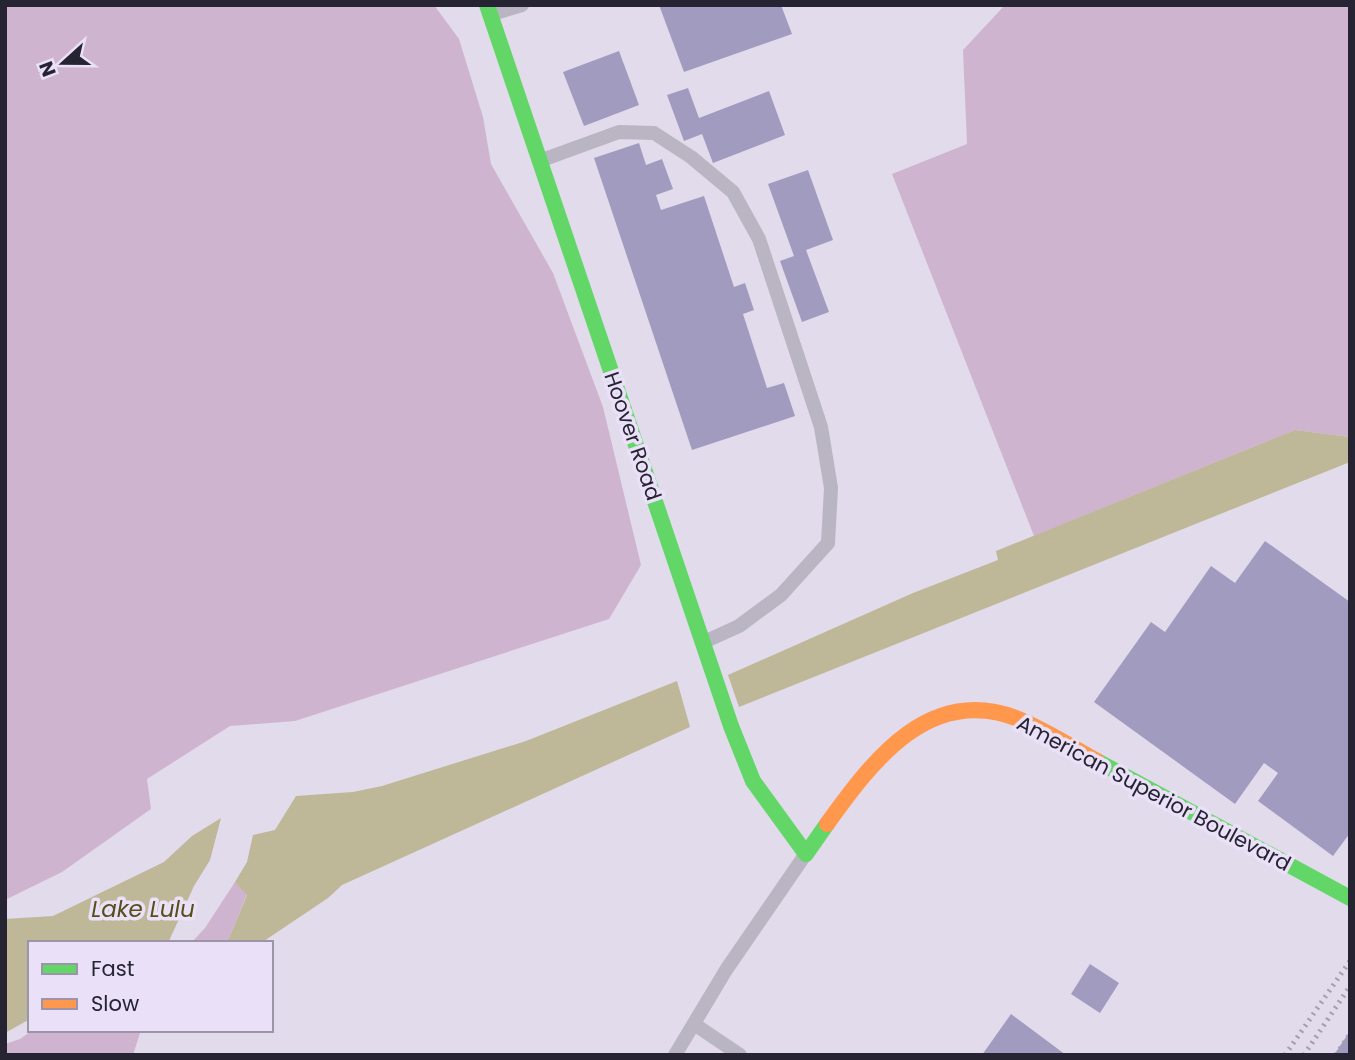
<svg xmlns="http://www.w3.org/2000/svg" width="1355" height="1060" font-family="Poppins,sans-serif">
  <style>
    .green { fill: #cfb4d0 }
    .water { fill: #beb798 }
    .building { fill: #a19cbf }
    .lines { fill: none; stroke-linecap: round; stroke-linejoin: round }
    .lane { stroke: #b9b5c3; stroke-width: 14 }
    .fast { stroke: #63d668; stroke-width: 16 }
    .slow { stroke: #ff974d; stroke-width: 16 }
    .rail { stroke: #a39fab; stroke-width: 5; stroke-dasharray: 2 5; stroke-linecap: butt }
    .labels { text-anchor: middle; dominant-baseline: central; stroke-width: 7; stroke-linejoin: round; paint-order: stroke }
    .street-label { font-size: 21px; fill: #262433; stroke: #eae1f9 }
    .water-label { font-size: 23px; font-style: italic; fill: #564f19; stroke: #eae1f9 }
  </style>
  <rect width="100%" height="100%" fill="#e1dbeb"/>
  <g class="green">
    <polygon points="5,5 434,5 459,39 483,117 491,164 553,273 603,407 641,565 609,619 295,721 230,726 147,779 151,809 62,872 5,900"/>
    <polygon points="1005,5 1350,5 1350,437 1295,430 1034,536 892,174 967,144 963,50"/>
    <polygon points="235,882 247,894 229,938 222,943 191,943 205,928"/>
    <polygon points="33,1030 141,1030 133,1055 5,1055 5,1044 20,1039"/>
  </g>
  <g class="water">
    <polygon points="1295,430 1350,437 1350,462 739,707 728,675 913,593 998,560 996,551"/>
    <polygon points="677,681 690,727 342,885 328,898 261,943 222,943 229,938 247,895 235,882 247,862 253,835 275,830 296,796 353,792 382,786 526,741"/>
    <polygon points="221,818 210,860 194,886 168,943 30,943 30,1019 5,1033 5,919 53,916 164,862 192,836"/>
  </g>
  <g class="building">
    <polygon points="659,5 781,5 792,34 684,72"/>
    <polygon points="619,51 639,105 584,126 563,72"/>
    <polygon points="688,88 699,118 769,91 785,135 713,163 702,134 684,141 667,95"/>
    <polygon points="639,143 646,165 662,159 673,189 656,195 661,210 704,196 734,287 745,283 754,310 743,314 767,388 784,383 795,416 692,450 594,158"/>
    <polygon points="808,170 833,240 806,250 829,312 802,322 780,261 794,256 768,184"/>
    <polygon points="1265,541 1350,602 1350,833 1333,856 1258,801 1278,773 1264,763 1235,804 1094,702 1151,622 1165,632 1211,566 1235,583"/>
    <polygon points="1090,964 1119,983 1100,1013 1071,994"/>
    <polygon points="1011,1014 1066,1055 982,1055"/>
    <polygon points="1350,1031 1350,1055 1334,1055"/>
  </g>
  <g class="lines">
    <g class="lane">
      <polyline points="492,14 522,5"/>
      <polyline points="542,160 619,132 654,133 691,157 733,192 759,239 821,427 831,488 828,543 781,595 739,626 704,642"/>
      <polyline points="694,1024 740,1055"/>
      <polyline points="675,1055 726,970 805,855"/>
    </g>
    <g class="fast">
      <polyline points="487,5 731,726 753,781 806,854 827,824"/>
      <polyline points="1097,761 1350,898"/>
    </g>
    <path class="slow" d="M827,824C873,760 931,682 1021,720C1047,731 1072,747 1097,761"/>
    <g class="rail">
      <polyline points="1285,1055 1350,961"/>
      <polyline points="1304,1055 1350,986"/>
      <polyline points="1336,1055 1350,1034"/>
    </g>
  </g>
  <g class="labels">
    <g class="street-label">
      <text transform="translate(633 436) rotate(71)">Hoover Road</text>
      <text transform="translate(1154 793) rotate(28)">American Superior Boulevard</text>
    </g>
    <g class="water-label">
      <text x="143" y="909">Lake Lulu</text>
    </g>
  </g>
  <rect width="1355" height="1060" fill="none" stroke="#262433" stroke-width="14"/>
  <rect x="28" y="941" width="245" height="91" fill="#eae1f9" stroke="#9c95aa" stroke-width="2"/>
  <rect x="42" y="964" width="35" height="10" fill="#63d668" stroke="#9c95aa" stroke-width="2"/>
  <text x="91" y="976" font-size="21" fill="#262433">Fast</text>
  <rect x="42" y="999" width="35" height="10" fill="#ff974d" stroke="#9c95aa" stroke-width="2"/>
  <text x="91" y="1011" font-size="21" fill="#262433">Slow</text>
  <g transform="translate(63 63) rotate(249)" stroke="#eae1f9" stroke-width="5" paint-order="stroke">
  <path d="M0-5L12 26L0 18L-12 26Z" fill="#262433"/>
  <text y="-10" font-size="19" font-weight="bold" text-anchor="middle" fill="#262433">N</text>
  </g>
</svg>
